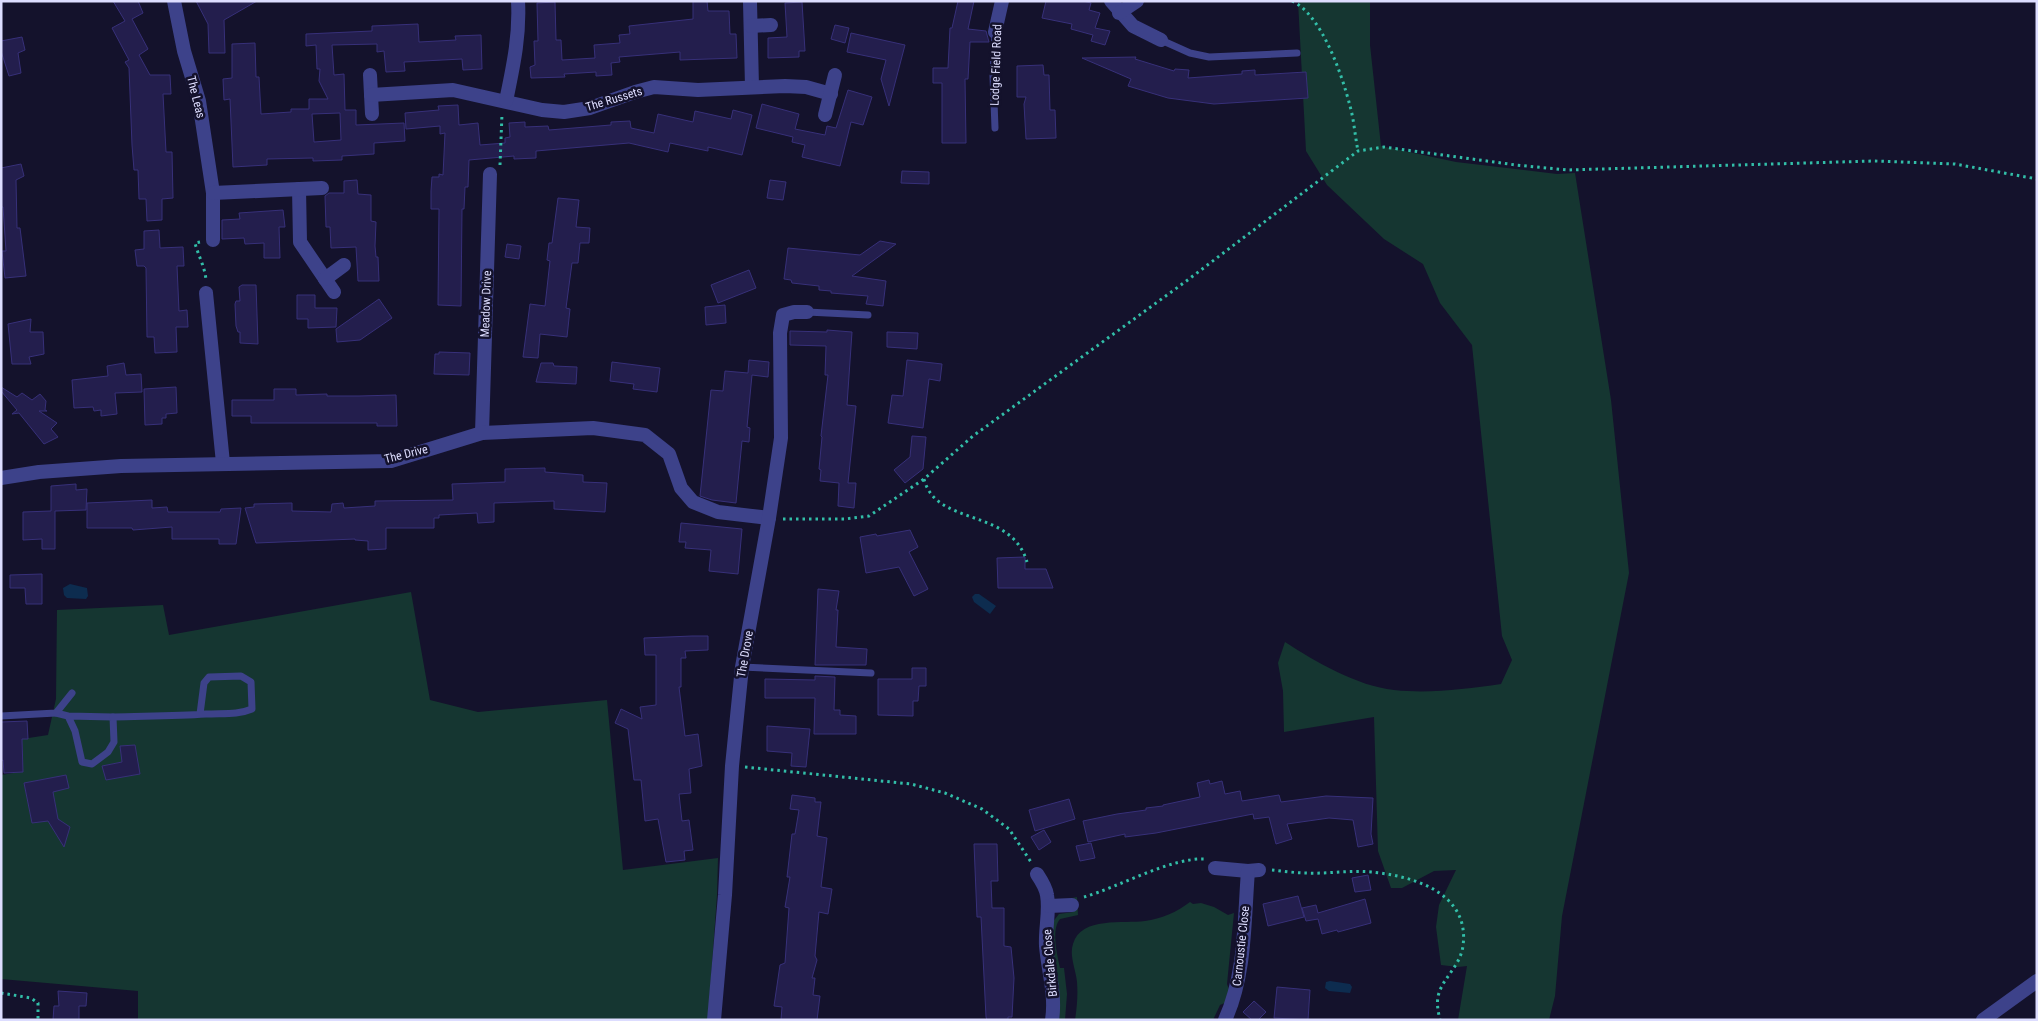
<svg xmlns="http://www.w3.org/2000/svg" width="2038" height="1021" font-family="'Roboto Condensed',sans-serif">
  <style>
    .green { fill: #153631 }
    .water { fill: #0d2c4f }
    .building { fill: #231e4d; stroke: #373079; fill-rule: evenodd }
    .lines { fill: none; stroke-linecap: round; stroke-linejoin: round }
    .path { stroke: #32bea8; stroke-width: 3; stroke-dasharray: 2.5 4; stroke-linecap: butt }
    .service { stroke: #3d428a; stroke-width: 7 }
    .minor { stroke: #3d428a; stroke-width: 14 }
    .labels { text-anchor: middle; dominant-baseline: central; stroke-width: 5; stroke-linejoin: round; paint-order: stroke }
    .street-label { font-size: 12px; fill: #ddf; stroke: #14122c }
  </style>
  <rect width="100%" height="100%" fill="#14122c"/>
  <g class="green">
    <path d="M1298,1H1370V45L1381,146L1456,162L1557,174L1575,173L1611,400L1629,573L1562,916L1555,996L1549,1020H1458L1467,966L1458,967L1441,965L1436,927L1439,905L1456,870L1434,871L1402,888H1391L1378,851L1374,717L1284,732L1283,691L1278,663L1285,642C1316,662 1357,686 1394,690C1429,694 1466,689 1501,684L1512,660L1502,636L1472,345L1440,303L1423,264L1384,239L1327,185L1306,151Z"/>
    <polygon points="411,592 430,700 478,712 607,700 623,870 718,858 717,895 708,1020 138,1020 138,991 1,979 1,775 13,773 13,763 23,763 22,739 48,735 56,699 57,610 163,605 169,635"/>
    <path d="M1077,897L1078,915L1060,919C1051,930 1057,954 1060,968H1064L1067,994L1065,1020H1057L1053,983L1058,976L1053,953L1052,923L1059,914L1073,912L1072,898Z"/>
    <path d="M1190,902L1193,904L1201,903L1214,907L1228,915L1234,913L1227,984L1230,992L1227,1002L1220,1005L1213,1020H1075C1077,1007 1078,995 1077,982C1076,970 1069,956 1073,944C1081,916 1124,924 1145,921C1161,919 1177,912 1190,902Z"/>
  </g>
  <g class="water">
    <polygon points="70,584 87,588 88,596 86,599 67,598 64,595 63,588"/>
    <polygon points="975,594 979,594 996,606 990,614 974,602 972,597"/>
    <polygon points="1330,981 1350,984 1352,987 1350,993 1329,991 1325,988 1326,982"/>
  </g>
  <g class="building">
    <polygon points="113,1 138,1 143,13 132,19 148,49 139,55 150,75 170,75 171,94 163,94 166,152 172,152 173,198 162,199 162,220 147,221 146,199 139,199 138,170 134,170 132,145 129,68 125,62 129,60 112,28 125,21"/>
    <polygon points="196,1 257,1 224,20 225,53 209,53 208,24"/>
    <polygon points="693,1 707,1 708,11 729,11 730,34 736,34 737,58 680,60 680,52 619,57 620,62 611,63 612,75 596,76 596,72 564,74 565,77 531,78 530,67 535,65 534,41 538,41 537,3 555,2 556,40 561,40 562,60 595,58 594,45 620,43 619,35 630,34 629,26 693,19"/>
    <polygon points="958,1 974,1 968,29 986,31 989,42 970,42 968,79 965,79 966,143 942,143 942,83 933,83 933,68 948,68 950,28 952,28"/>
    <polygon points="1046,1 1083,1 1091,3 1089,10 1100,13 1095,28 1110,31 1105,45 1091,41 1093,35 1071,29 1072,24 1042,18"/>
    <polygon points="802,2 805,51 799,51 799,57 768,58 768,38 787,37 785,3"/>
    <path d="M418,24L419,42L456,40L455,36L481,35L482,69L463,70L462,59L404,62L405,71L386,72L384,51L377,52V44L332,45L334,75L344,74L345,110H356V125L404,123L405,141L374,143V154L342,156V160L313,161V158L267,159V165L233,167L230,99L224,100L223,79L232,78V44L255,43L256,77H259L261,114L291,112V109H309V99H328L319,81L320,69H317L316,45L306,46V34L372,31V26ZM340,113L341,140L314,142L312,114Z"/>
    <polygon points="835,25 849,28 845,43 831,39"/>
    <polygon points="851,33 905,45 889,106 881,79 886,60 847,52"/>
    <polygon points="22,37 25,50 18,53 21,73 9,76 1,51 1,41"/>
    <polygon points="1136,57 1135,59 1174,71 1175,69 1189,70 1188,78 1242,74 1242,71 1255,70 1255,75 1306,72 1308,98 1214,104 1168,98 1128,86 1131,79 1082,58"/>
    <polygon points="1043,65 1044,75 1049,75 1050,110 1055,110 1056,138 1026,139 1024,104 1026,97 1017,97 1017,66"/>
    <polygon points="848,90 872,97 863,125 851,122 840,166 802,157 805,145 792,142 793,137 756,128 762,104 799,114 795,129 825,135 827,126 836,128"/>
    <polygon points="458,105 459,125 478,123 480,145 505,143 505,138 510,137 509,123 525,122 525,127 548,126 549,130 611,125 611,122 630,121 631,128 654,133 658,114 693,122 695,111 731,119 733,110 752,115 742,155 708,147 708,151 670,143 668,152 629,143 536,151 536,158 514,159 514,156 469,160 468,187 465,187 464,209 462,209 461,306 438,305 439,209 431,209 431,191 432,177 439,177 439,174 443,175 445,133 440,134 440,126 406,129 405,113 439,110 438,106"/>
    <polygon points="21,164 24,176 16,180 17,228 20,228 26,276 5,278 2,251 6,251 3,207 1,207 1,168"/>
    <polygon points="902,171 929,172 929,184 901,183"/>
    <polygon points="357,180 358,194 371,195 371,221 376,222 375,246 376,257 378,257 379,281 358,281 356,247 331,248 330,227 326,227 325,196 329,193 344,193 344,181"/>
    <polygon points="770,180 786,182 783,200 767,198"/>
    <polygon points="558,198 579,200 576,227 590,228 589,243 580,243 578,263 572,263 566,308 570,309 567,337 540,334 538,358 523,357 530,304 545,306 550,261 547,260 549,243 552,243"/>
    <polygon points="283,210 285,227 279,227 280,258 264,258 264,243 245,244 244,238 222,239 222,220 240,219 239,213"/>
    <polygon points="159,230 160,248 183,247 184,266 177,266 179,311 187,310 188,327 176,327 177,352 155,353 154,337 147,337 146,268 144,266 137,266 135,250 144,249 144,231"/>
    <polygon points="880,241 896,244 852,276 886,281 883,306 866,304 868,296 831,293 831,291 819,290 819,286 792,283 791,280 784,279 788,248 860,255"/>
    <polygon points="507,244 521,246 519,259 505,257"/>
    <polygon points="749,270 756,288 718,303 711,285"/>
    <polygon points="242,285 256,285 258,344 240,343 240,332 238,332 236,326 235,304 236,301 240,301 239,287"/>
    <polygon points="297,295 315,295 315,308 337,308 336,327 308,328 308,319 297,319"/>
    <polygon points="379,299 392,318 360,340 337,342 336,329"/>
    <polygon points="725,305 726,323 706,325 705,307"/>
    <polygon points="31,319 30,332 43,332 44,354 29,357 31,364 12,364 8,324"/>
    <polygon points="827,330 852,332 847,405 856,406 848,483 856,483 854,508 838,506 839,483 820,481 821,470 819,469 822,437 821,436 828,375 825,375 826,346 790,345 790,331 827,332"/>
    <polygon points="887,332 918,333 917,349 887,347"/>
    <polygon points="439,352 470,353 469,375 434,374 435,354 439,354"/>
    <polygon points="749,360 769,362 768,377 752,375 747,427 750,428 749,442 742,441 736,503 712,500 700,496 711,390 723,391 725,371 748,373"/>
    <polygon points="907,360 942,364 940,381 929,379 923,428 888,423 892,395 903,396"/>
    <polygon points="612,362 660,368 657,392 633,389 634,384 610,381"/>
    <polygon points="124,363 126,375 141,374 142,392 115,393 117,414 101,416 101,410 94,411 93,407 74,408 72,380 108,376 107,366"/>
    <polygon points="541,363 553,363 554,366 577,367 576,384 536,382"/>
    <polygon points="1,387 17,397 22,393 32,400 40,394 46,401 45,410 47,411 39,411 57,423 51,429 58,437 44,444 19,413 12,414 17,410 1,391"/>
    <polygon points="176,387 177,413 166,414 166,418 162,418 162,424 145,425 144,389"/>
    <polygon points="274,389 296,389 296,395 327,394 327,396 359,396 396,395 397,426 377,426 377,423 251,423 251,416 232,416 232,400 274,400"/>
    <polygon points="912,436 926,437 923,469 905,483 894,470 910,457"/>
    <polygon points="545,468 545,472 583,475 583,482 607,483 605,512 554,509 554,501 494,503 494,522 478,523 477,513 439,515 439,518 434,518 434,528 386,528 386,549 368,550 368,541 355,540 355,539 256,543 245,508 254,507 254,504 292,503 292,511 331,512 332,504 343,503 344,508 375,506 375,501 453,500 452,484 505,482 505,469"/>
    <polygon points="76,484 76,490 87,489 86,510 55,511 55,549 42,549 42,539 23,540 23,512 51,511 51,486"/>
    <polygon points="152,500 152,508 167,507 168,512 220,512 221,509 241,508 236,544 219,544 219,539 172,539 172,527 133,530 132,528 87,528 87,503"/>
    <polygon points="681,523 742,529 738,574 709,571 711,550 685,548 686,542 679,542"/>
    <polygon points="910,530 918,547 909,552 928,589 914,596 899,567 866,573 860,537 876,534 877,536"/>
    <polygon points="1025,557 1025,569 1046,569 1053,588 998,588 997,558"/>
    <polygon points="42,574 42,604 26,604 25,588 10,588 10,575"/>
    <polygon points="818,589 839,591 836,610 838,610 836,647 867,649 866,665 815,665"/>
    <polygon points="692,636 708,636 708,650 685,651 686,658 681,658 681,687 679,687 685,736 698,734 702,766 689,769 691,793 679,794 682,821 689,820 693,850 684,851 685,860 666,862 658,819 645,821 641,780 634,780 628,729 615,723 621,709 642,719 640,707 656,705 656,655 645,655 644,638"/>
    <polygon points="912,668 926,668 926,686 919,686 918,701 913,701 913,716 878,715 878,679 912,679"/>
    <polygon points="815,676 835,677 834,710 840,710 840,715 856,716 856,734 814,734 815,698 765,698 765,679 815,680"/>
    <polygon points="27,721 28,739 22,739 23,772 4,773 3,760 1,761 1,722"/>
    <polygon points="767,726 810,729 806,767 791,766 792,753 767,751"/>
    <polygon points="135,745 140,774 106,780 102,766 122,762 120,746"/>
    <polygon points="66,775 69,788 53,792 58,819 70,827 64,847 48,821 32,823 24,783"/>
    <polygon points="1209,780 1210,784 1222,781 1225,794 1240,791 1242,801 1279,795 1281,802 1326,796 1373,798 1371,834 1373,844 1358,847 1353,820 1329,818 1287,824 1292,839 1276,844 1269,817 1254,819 1253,814 1156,833 1125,837 1125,834 1088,842 1083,821 1117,814 1146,810 1146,808 1163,806 1163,805 1200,797 1197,783"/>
    <polygon points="792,795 815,798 815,802 821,802 817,836 827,838 821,887 832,889 828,914 819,912 815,956 817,960 812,978 815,978 813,995 820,996 817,1020 781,1020 782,1007 774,1006 780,965 785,963 789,908 785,907 790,877 787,877 792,834 795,834 799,810 790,809"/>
    <polygon points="1069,799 1075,819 1035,831 1029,810"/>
    <polygon points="1044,830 1051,842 1039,850 1031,837"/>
    <polygon points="1091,843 1095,858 1080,861 1076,846"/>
    <polygon points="974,844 997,844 998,881 991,881 992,908 1004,908 1004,946 1011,947 1014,978 1012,1017 1008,1017 1008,1020 987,1020 986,1017 981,917 977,917"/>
    <polygon points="1368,875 1371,890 1355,892 1352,878"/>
    <polygon points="1298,896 1304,917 1268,926 1263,904"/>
    <polygon points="1365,899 1371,923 1338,932 1337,930 1322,934 1318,919 1306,921 1302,908 1316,905 1318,913"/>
    <polygon points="1277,987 1310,990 1308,1020 1274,1018"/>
    <polygon points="58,991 87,993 86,1006 79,1006 79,1020 53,1020 54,1006 59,1006"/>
    <polygon points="1254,1001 1266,1012 1258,1020 1252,1020 1243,1012"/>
  </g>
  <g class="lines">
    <g class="path">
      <path d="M1292,1C1322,15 1342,75 1350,106C1354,120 1355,136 1358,151"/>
      <polyline points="500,165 502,114"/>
      <path d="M200,242L195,243C198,255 205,267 206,280"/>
      <path d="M924,479C936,527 1011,507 1027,562"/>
      <polyline points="783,519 845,519 869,516 924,479 973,436 1185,282 1358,151 1384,147 1516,165 1567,170 1874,161 1955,164 2037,179"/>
      <polyline points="745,767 911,784 945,793 982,809 1009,829 1031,862"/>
      <path d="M1272,870C1283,871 1295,873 1306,873C1328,874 1349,870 1371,872C1414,876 1470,893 1463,946C1460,966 1444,977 1439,993C1436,1002 1438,1011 1440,1020"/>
      <path d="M1084,897C1119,887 1171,857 1206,859"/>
      <polyline points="1,993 31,998 38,1003 38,1020"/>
    </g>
    <g class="service">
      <polyline points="995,32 993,76 995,128"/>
      <polyline points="1161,40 1190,53 1209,57 1297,53"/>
      <polyline points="807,312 868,315"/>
      <polyline points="742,667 871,673"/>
      <polyline points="56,713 68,716 75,731 82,762 92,764 108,752 114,742 113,717 68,716"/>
      <polyline points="1,716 56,713 72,693"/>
      <path d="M113,717C144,716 175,716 206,714C222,713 238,715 252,709L251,682L241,676L209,677L204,683L200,714"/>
    </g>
    <g class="minor">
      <polyline points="174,1 184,51 199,101 213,193 213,240"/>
      <polyline points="1111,1 1133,26 1161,40"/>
      <polyline points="750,2 752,87"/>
      <polyline points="1119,13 1137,1"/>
      <polyline points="751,26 771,25"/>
      <polyline points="995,32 1002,1"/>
      <polyline points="370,75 372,114"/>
      <polyline points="371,95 453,90 542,110 564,112 590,108 635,92 654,87 698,90 785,86 806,87 831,94"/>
      <path d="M506,101C513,67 520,36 518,1"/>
      <polyline points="825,115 835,75"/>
      <polyline points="299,189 300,242 334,292"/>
      <polyline points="213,193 322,188"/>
      <polyline points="325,279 344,265"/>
      <polyline points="206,293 223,463"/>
      <polyline points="482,433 490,174"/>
      <polyline points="1,478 39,472 121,466 391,461 482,433 593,428 645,435 669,454 681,488 693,502 718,512 769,518"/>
      <polyline points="1215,868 1248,871 1259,870"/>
      <path d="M1037,874C1041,880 1046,888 1047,895C1050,911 1045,929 1046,946C1048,970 1056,995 1052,1020"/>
      <polyline points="1049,906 1072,905"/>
      <polyline points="714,1020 725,895 732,766 742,667 769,518 781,438 780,333 783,315 794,312 807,312"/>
      <path d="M1225,1020C1246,974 1244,920 1248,871"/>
      <polyline points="1983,1020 2037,981"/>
    </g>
  </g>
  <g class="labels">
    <g class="street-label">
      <text transform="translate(996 65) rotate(-88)">Lodge Field Road</text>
      <text transform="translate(196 97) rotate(76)">The Leas</text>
      <text transform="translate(614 99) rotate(-17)">The Russets</text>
      <text transform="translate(486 304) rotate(-88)">Meadow Drive</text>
      <text transform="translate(406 454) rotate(-14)">The Drive</text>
      <text transform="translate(745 654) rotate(-80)">The Drove</text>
      <text transform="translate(1241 946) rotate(-84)">Carnoustie Close</text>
      <text transform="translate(1050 963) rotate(-95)">Birkdale Close</text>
    </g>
  </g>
  <rect width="2038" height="1021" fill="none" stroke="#ddddff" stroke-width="5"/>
</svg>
